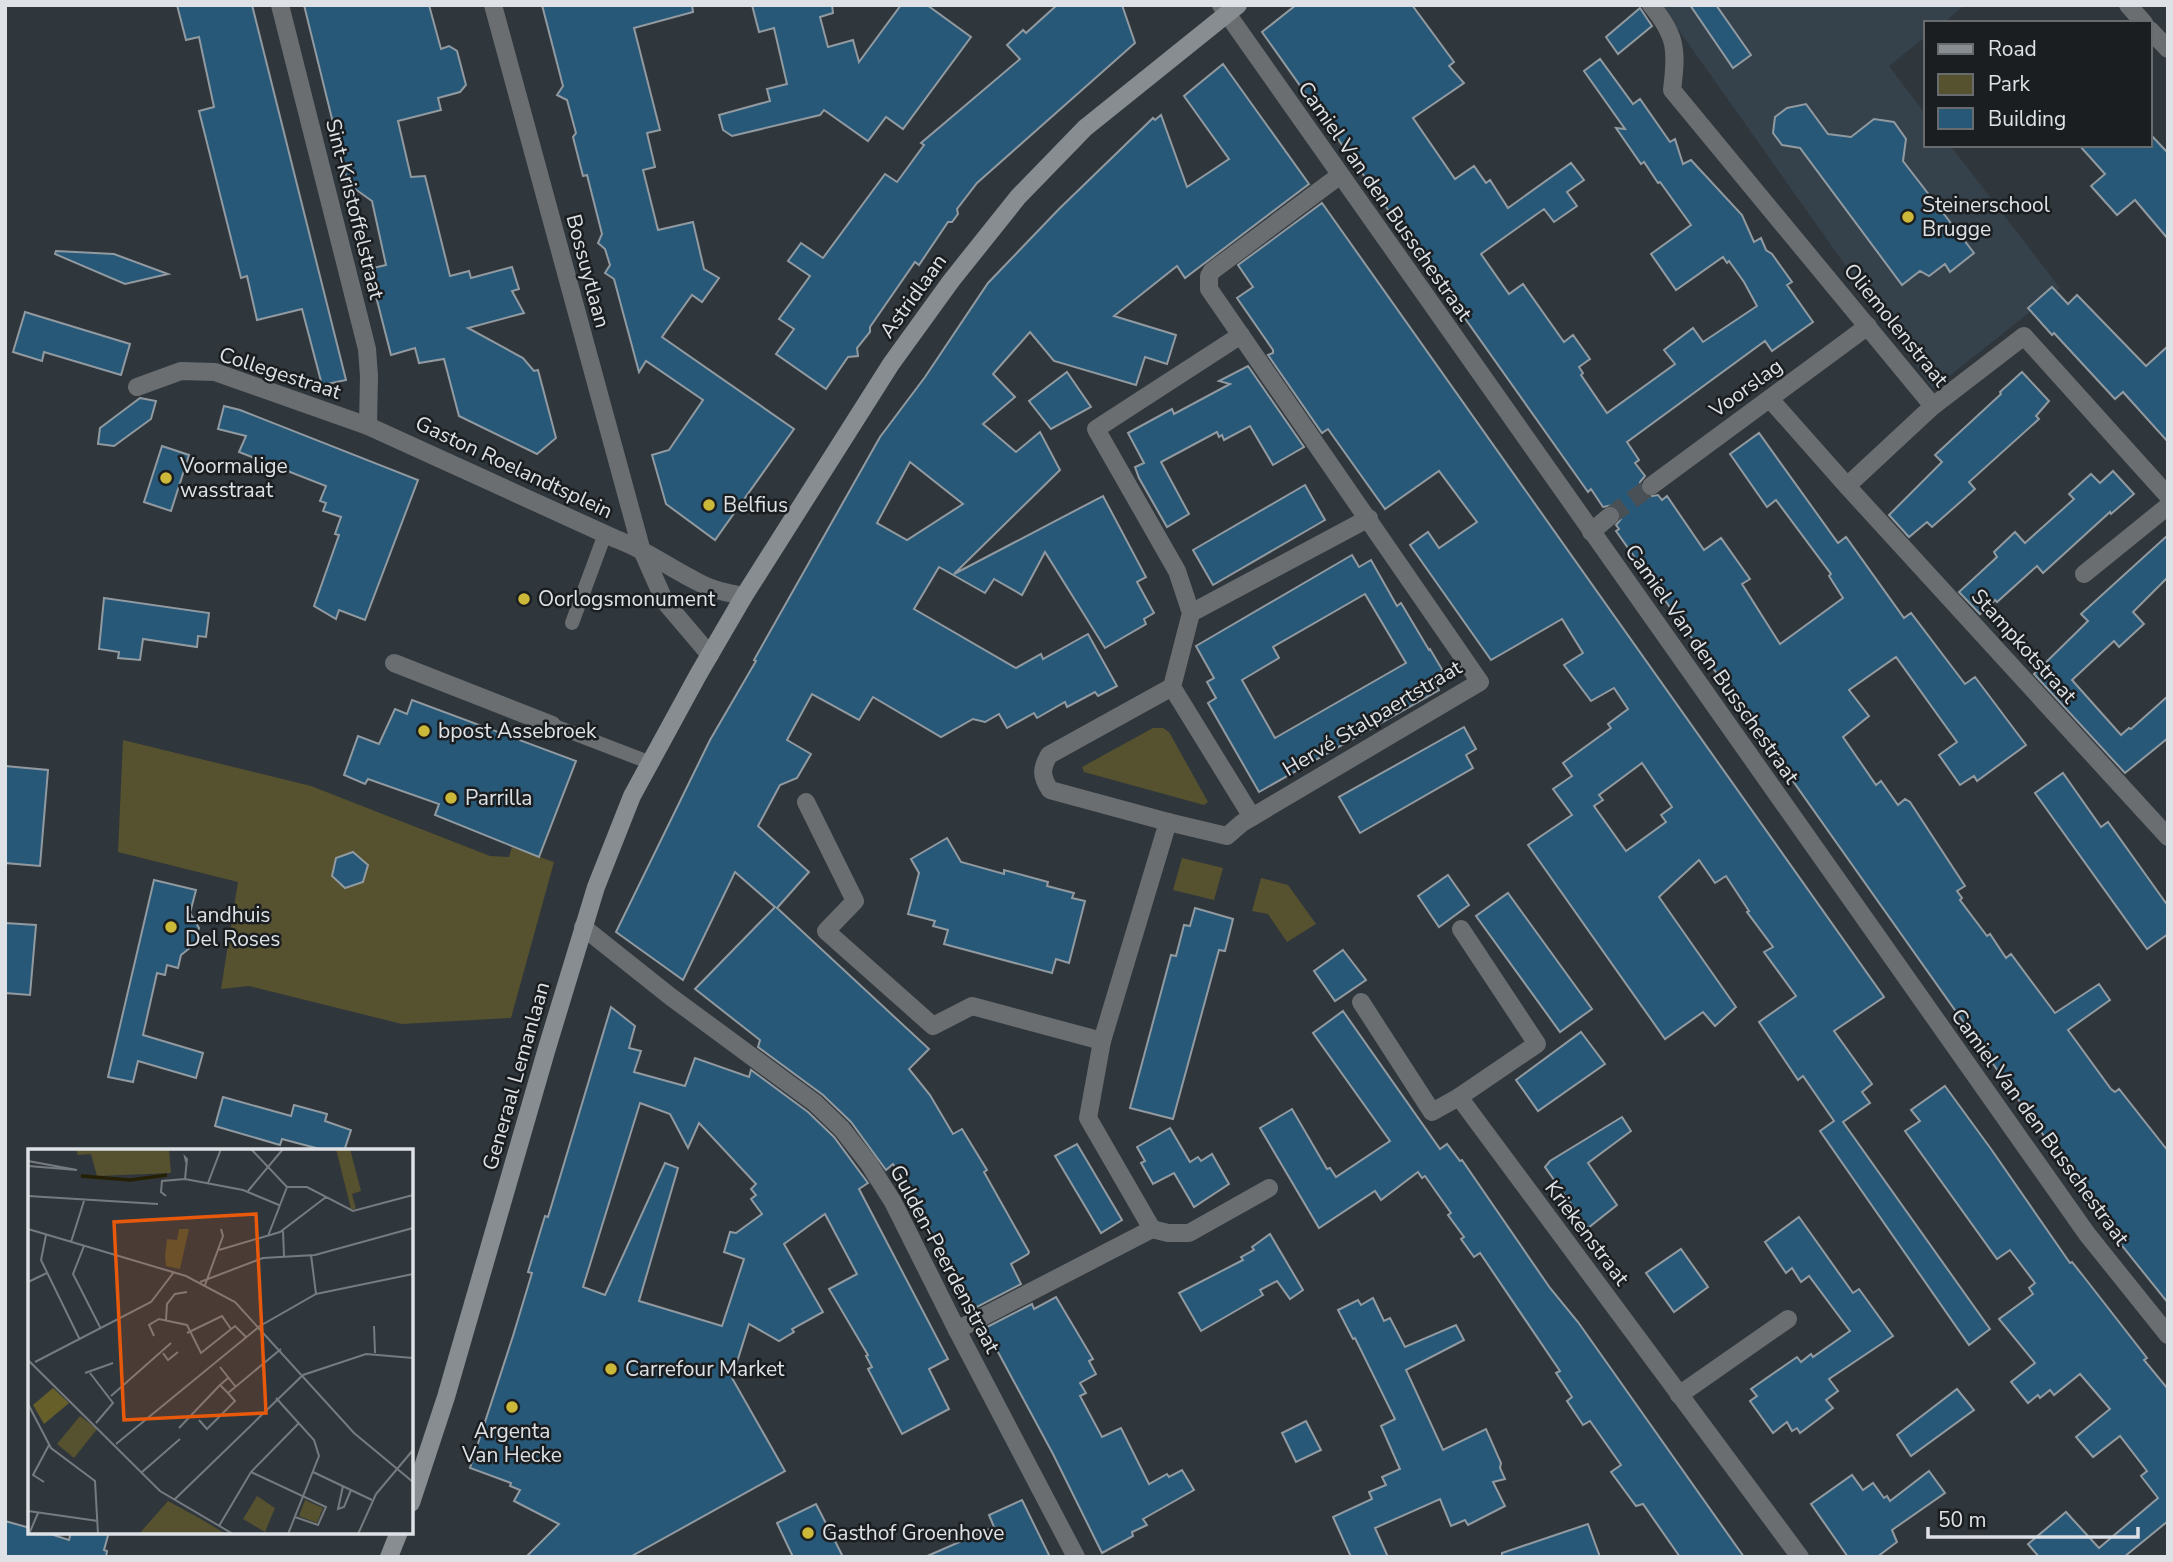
<svg xmlns="http://www.w3.org/2000/svg" width="2173" height="1562" font-family="'Nunito Sans',sans-serif">
  <style>
    .built { fill: #35414b }
    .green { fill: #56512e }
    .building { fill: #285878; stroke: #919aa0; stroke-width: 2; fill-rule: evenodd }
    .lines { fill: none; stroke-linecap: round; stroke-linejoin: round }
    .minor-tunnel { stroke: #4a5156; stroke-width: 18; stroke-dasharray: 18 9; stroke-linecap: butt }
    .service { stroke: #6a6e71; stroke-width: 14 }
    .pedestrian { stroke: #6a6e71; stroke-width: 18 }
    .minor { stroke: #6a6e71; stroke-width: 18 }
    .secondary { stroke: #878d91; stroke-width: 18 }
    .poi-dot { fill: #ccb939; stroke: #1b1e20; stroke-width: 2.5 }
    .labels { text-anchor: middle; dominant-baseline: central; stroke-width: 5; stroke-linejoin: round; paint-order: stroke }
    .street-label { font-size: 21px; fill: #dee2e6; stroke: #1b1e20 }
    .poi-label { font-size: 21px; fill: #dee2e6; stroke: #1b1e20; text-anchor: start }
    .inset-river { fill: none; stroke: #252004; stroke-width: 3.5 }
    .inset-road { fill: none; stroke: #767b80; stroke-width: 2 }
    .view { fill: #e8590c; fill-opacity: 0.15; stroke: #e8590c; stroke-width: 3.5 }
    .inset-edge { fill: none; stroke: #dee2e6; stroke-width: 3.5 }
  </style>
  <rect width="100%" height="100%" fill="#30373c"/>
  <polygon class="built" points="1661,5 1965,5 1943,23 1926,23 1926,36 1889,66 1926,115 1926,145 1950,145 2060,288 1933,389"/>
  <g class="green">
    <polygon points="1153,728 1163,728 1169,732 1208,802 1204,805 1084,772 1082,767"/>
    <polygon points="123,740 311,786 490,856 509,857 512,847 554,862 511,1018 402,1024 249,986 221,989 238,882 118,852"/>
    <polygon points="1182,858 1223,868 1214,900 1173,890"/>
    <polygon points="1261,878 1288,885 1316,924 1287,942 1268,914 1252,911"/>
  </g>
  <g class="building">
    <polygon points="177,5 252,5 346,380 322,385 302,309 257,320 247,276 241,278 199,111 214,107 199,37 186,40"/>
    <polygon points="304,5 429,5 441,49 449,46 457,51 466,85 460,92 438,98 441,110 398,121 411,177 425,176 450,276 469,271 471,278 512,267 519,289 512,291 524,313 468,328 523,358 534,371 538,370 556,438 537,454 459,416 444,359 419,363 415,348 391,355 369,269 386,265 372,201 348,184"/>
    <polygon points="542,5 692,5 693,12 634,28 660,130 647,133 655,167 643,170 658,230 693,222 704,269 719,278 702,302 692,295 662,337 794,429 715,540 666,504 652,455 669,450 703,400 646,361 639,372 614,279 605,273 610,265 605,249 598,243 602,234 587,175 583,176 573,137 576,133 567,100 557,95 563,86"/>
    <polygon points="752,5 832,5 833,13 820,17 828,47 853,40 859,62 901,5 927,5 971,37 903,129 886,117 868,141 824,110 820,115 732,136 723,130 719,115 770,101 767,89 787,84 774,28 759,32"/>
    <polygon points="1057,5 1122,5 1135,43 977,183 957,209 958,214 952,222 948,222 919,265 915,262 870,327 870,332 857,348 858,356 848,357 826,389 776,354 794,329 779,319 810,276 788,261 801,243 823,258 885,174 897,182 924,145 921,143 1020,59 1007,45 1023,30 1026,33"/>
    <polygon points="1296,5 1412,5 1454,62 1449,66 1464,83 1413,118 1455,179 1474,166 1486,183 1490,180 1508,208 1571,163 1584,180 1567,192 1577,206 1554,222 1544,209 1481,254 1509,294 1523,284 1564,342 1573,335 1590,359 1579,367 1583,373 1581,375 1607,413 1675,364 1664,350 1693,328 1703,342 1757,306 1744,282 1729,261 1727,263 1723,257 1676,290 1651,254 1691,225 1660,182 1658,183 1644,162 1641,164 1616,128 1625,129 1584,71 1600,59 1633,104 1640,99 1670,142 1675,139 1683,164 1691,160 1742,215 1754,242 1761,238 1766,250 1772,254 1792,282 1787,285 1813,322 1772,351 1765,341 1627,442 1639,460 1635,463 1645,476 1640,482 1640,488 1647,497 1658,495 1662,500 1667,496 1704,550 1721,538 1750,579 1742,584 1780,644 1843,598 1829,576 1831,574 1776,500 1767,507 1730,454 1759,433 1838,543 1846,537 1904,618 1911,613 1965,684 1975,677 2026,745 1977,781 1974,776 1960,785 1939,755 1957,742 1896,657 1849,690 1869,716 1843,737 1876,785 1881,781 1898,805 1905,799 1910,802 1965,886 1957,891 1962,898 1960,900 1987,936 1990,934 2006,958 2011,954 2055,1013 2099,984 2110,1000 2068,1030 2111,1089 2115,1092 2119,1089 2168,1151 2168,1303 2119,1242 1616,531 1619,529 1616,525 1621,519 1619,509 1613,505 1603,507 1591,489 1588,492 1262,32"/>
    <polygon points="1690,5 1716,5 1751,55 1733,68"/>
    <polygon points="1640,8 1652,26 1618,54 1606,37"/>
    <path d="M1223,64L1309,184L1185,278L1177,266L1114,316L1176,335L1167,364L1145,357L1136,385L1054,361L1030,332L993,374L1015,397L983,424L1016,452L1040,432L1060,470L954,574L1103,496L1146,577L1137,582L1154,613L1144,619L1146,624L1105,648L1045,552L1022,595L994,579L985,593L939,567L914,609L1016,668L1041,654L1043,659L1088,634L1117,686L1098,696L1095,692L1067,707L1065,702L1037,718L1034,713L1007,728L999,714L985,722L973,719L941,737L873,697L859,720L812,694L787,740L811,754L797,778L780,785L758,826L809,872L777,908L929,1049L909,1069L930,1095L953,1134L962,1129L987,1170L984,1172L1029,1252L1028,1254L1011,1264L1021,1284L975,1308L893,1164L886,1170L851,1122L823,1095L758,1047L760,1040L695,989L775,907L735,872L683,980L616,932L710,740L756,661L754,660L880,437L925,377L988,283L1059,209L1153,118L1155,120L1161,115L1187,187L1229,159L1184,96ZM910,462L963,504L907,540L877,523Z"/>
    <polygon points="1806,104 1828,134 1851,137 1874,119 1894,122 1906,139 1903,161 1974,253 1950,272 1945,264 1929,276 1920,271 1902,285 1800,148 1782,145 1773,133 1775,117 1787,108"/>
    <polygon points="2150,134 2168,153 2168,239 2135,200 2117,215 2091,186 2105,174 2079,145 2150,145"/>
    <path d="M1322,203L1884,997L1834,1031L1872,1084L1862,1092L1870,1103L1843,1122L1990,1329L1969,1345L1820,1131L1834,1121L1803,1076L1798,1080L1759,1022L1796,996L1764,952L1773,947L1747,912L1749,911L1726,876L1715,883L1699,860L1659,897L1736,1007L1715,1026L1703,1012L1665,1039L1528,845L1572,815L1553,789L1572,776L1563,763L1611,728L1608,724L1628,709L1614,688L1591,701L1564,665L1583,653L1562,619L1491,660L1410,545L1428,532L1439,548L1477,522L1439,471L1385,509L1328,429L1322,433L1268,355L1273,353V350L1237,298L1253,287L1238,265ZM1642,763L1672,807L1661,815L1666,822L1626,851L1594,806L1603,800L1599,795Z"/>
    <polygon points="56,251 114,254 168,274 125,284 55,254"/>
    <polygon points="2052,287 2068,304 2077,295 2146,366 2168,346 2168,442 2123,392 2115,399 2054,333 2052,335 2028,308"/>
    <polygon points="25,312 130,344 121,375 44,352 42,361 13,352"/>
    <polygon points="1248,366 1304,447 1273,465 1250,426 1224,440 1222,435 1219,437 1217,432 1161,462 1189,514 1167,527 1139,478 1135,467 1144,463 1128,433 1172,409 1174,414 1230,384 1219,381"/>
    <polygon points="1067,372 1091,407 1051,429 1029,401"/>
    <polygon points="2022,372 2049,401 2036,416 2039,419 1969,482 1975,489 1932,527 1927,522 1909,537 1889,515 1942,462 1935,455 2001,394 2000,392"/>
    <polygon points="140,398 156,401 151,419 114,446 98,444 100,428"/>
    <polygon points="224,406 240,410 418,480 365,620 339,610 336,619 314,606 339,535 335,534 341,517 323,511 326,503 320,501 326,486 239,452 246,436 218,429"/>
    <polygon points="162,446 189,455 171,511 144,502"/>
    <polygon points="2113,471 2134,494 2111,514 2110,512 2043,573 2037,566 1997,602 1995,600 1980,614 1959,592 1997,557 1994,552 2015,532 2025,543 2074,499 2069,494 2091,474 2100,483"/>
    <polygon points="1305,485 1325,520 1213,585 1193,550"/>
    <polygon points="2168,535 2168,577 2133,612 2144,624 2119,647 2114,641 2072,680 2121,735 2129,728 2131,729 2168,696 2168,738 2125,773 2034,674 2088,621 2081,614"/>
    <path d="M1352,555L1359,567L1371,560L1397,606L1401,603L1429,650L1430,649L1443,671L1432,677L1439,690L1259,792L1208,703L1216,698L1207,682L1214,678L1196,646ZM1365,594L1406,663L1275,738L1242,680L1279,658L1273,647Z"/>
    <polygon points="104,598 209,613 206,637 198,636 197,647 143,639 140,660 118,658 119,652 99,649"/>
    <polygon points="412,700 576,761 539,857 435,815 439,804 368,779 365,784 344,775 358,736 379,744 395,709 407,714"/>
    <polygon points="1464,727 1476,749 1466,755 1473,768 1360,833 1339,797"/>
    <polygon points="5,766 48,770 40,866 5,863"/>
    <polygon points="2063,773 2101,827 2108,822 2168,906 2168,934 2147,949 2035,793"/>
    <polygon points="947,838 961,862 1004,874 1004,870 1048,882 1047,886 1074,893 1072,898 1085,901 1069,963 1056,959 1052,973 944,944 948,930 933,926 935,921 908,914 919,873 911,859"/>
    <polygon points="353,852 368,865 363,882 345,888 332,876 336,858"/>
    <polygon points="1448,875 1469,905 1439,927 1418,896"/>
    <polygon points="154,880 196,890 190,913 199,928 196,943 181,955 178,968 167,965 165,975 157,973 143,1035 203,1053 196,1078 138,1061 133,1082 108,1077"/>
    <polygon points="1508,893 1592,1009 1560,1032 1476,916"/>
    <polygon points="1195,908 1233,919 1225,951 1219,950 1173,1119 1130,1108 1171,955 1176,956 1184,925 1190,926"/>
    <polygon points="5,923 36,925 30,995 5,993"/>
    <polygon points="1343,950 1366,980 1335,1001 1314,971"/>
    <path d="M611,1007L635,1026L629,1048L641,1051L634,1072L685,1086L695,1058L749,1077L751,1070L808,1112L834,1137L868,1183L859,1189L948,1359L929,1369L949,1409L902,1434L868,1369L872,1367L866,1356L868,1355L829,1289L857,1274L825,1214L784,1244L823,1312L792,1329L794,1332L779,1341L749,1324L732,1378L785,1471L630,1557H526L559,1524L514,1501L520,1490L510,1486L511,1483L470,1468L513,1336L532,1273L528,1272L545,1216L548,1217ZM640,1103L670,1114L688,1148L699,1123L756,1184L751,1189L756,1195L751,1199L762,1214L736,1233L730,1232L724,1252L744,1259L722,1326L639,1301L678,1168L665,1163L605,1295L583,1287Z"/>
    <polygon points="1343,1011 1440,1149 1447,1144 1460,1161 1462,1160 1550,1288 1578,1322 1744,1557 1680,1557 1643,1504 1636,1506 1611,1472 1621,1465 1590,1421 1583,1425 1567,1401 1572,1397 1556,1373 1560,1371 1480,1253 1474,1257 1461,1239 1464,1237 1448,1215 1451,1213 1425,1176 1422,1178 1418,1172 1381,1200 1375,1191 1319,1228 1260,1128 1292,1109 1327,1169 1330,1168 1336,1177 1390,1141 1313,1033"/>
    <polygon points="1581,1032 1605,1064 1538,1111 1516,1080"/>
    <polygon points="1945,1086 1991,1149 2070,1263 2072,1262 2084,1277 2147,1358 2144,1360 2168,1389 2168,1521 2124,1557 2039,1557 2028,1544 2066,1512 2099,1548 2158,1498 2141,1476 2147,1471 2120,1436 2093,1457 2076,1437 2110,1409 2080,1374 2054,1395 2050,1390 2040,1398 2038,1395 2028,1403 2011,1382 2035,1363 1999,1319 2033,1294 2029,1288 2035,1283 2010,1250 1997,1259 1905,1131 1920,1121 1911,1110"/>
    <polygon points="223,1097 291,1116 294,1105 327,1114 325,1121 351,1130 344,1151 327,1151 282,1139 280,1145 215,1126"/>
    <polygon points="1622,1117 1631,1131 1588,1163 1617,1205 1588,1228 1545,1167 1550,1161"/>
    <polygon points="1170,1128 1190,1162 1198,1157 1201,1161 1212,1154 1229,1184 1194,1207 1174,1173 1153,1184 1141,1163 1145,1161 1137,1147"/>
    <polygon points="1077,1144 1122,1220 1101,1233 1055,1156"/>
    <polygon points="1799,1217 1853,1293 1859,1289 1893,1336 1829,1379 1838,1391 1826,1400 1833,1408 1800,1433 1797,1428 1792,1431 1787,1422 1773,1433 1750,1401 1757,1396 1751,1389 1797,1357 1801,1362 1811,1354 1813,1357 1850,1331 1809,1276 1801,1282 1792,1268 1786,1273 1765,1242"/>
    <polygon points="1270,1234 1303,1290 1290,1299 1277,1281 1260,1290 1263,1295 1201,1331 1179,1293 1243,1260 1241,1257 1254,1250 1252,1247"/>
    <polygon points="1681,1249 1708,1287 1674,1312 1646,1273"/>
    <polygon points="1056,1297 1093,1359 1089,1361 1096,1374 1080,1383 1086,1393 1080,1396 1102,1437 1121,1428 1149,1484 1167,1474 1169,1477 1182,1470 1194,1490 1143,1519 1147,1525 1132,1532 1133,1536 1102,1553 1053,1454 985,1328 1032,1304 1034,1309"/>
    <polygon points="1373,1298 1384,1321 1390,1318 1405,1347 1456,1325 1464,1340 1406,1370 1443,1450 1486,1429 1501,1463 1500,1468 1505,1479 1493,1482 1505,1506 1468,1525 1465,1520 1451,1526 1440,1499 1375,1528 1388,1557 1351,1557 1333,1517 1372,1499 1369,1492 1386,1485 1382,1477 1400,1469 1381,1426 1395,1419 1355,1338 1353,1339 1338,1310 1358,1300 1361,1305"/>
    <polygon points="1957,1389 1974,1410 1911,1456 1897,1435"/>
    <polygon points="1306,1421 1321,1450 1296,1462 1282,1433"/>
    <polygon points="1929,1471 1945,1493 1892,1530 1897,1542 1877,1557 1848,1557 1811,1504 1852,1475 1863,1490 1873,1483 1884,1498 1887,1496 1890,1501"/>
    <polygon points="1022,1500 1050,1557 925,1557 994,1527 989,1515"/>
    <polygon points="816,1504 834,1539 843,1557 793,1557 777,1523"/>
    <polygon points="5,1521 30,1528 30,1532 44,1532 69,1540 71,1532 109,1532 104,1550 107,1551 106,1557 5,1557"/>
    <polygon points="1588,1524 1600,1557 1502,1557 1502,1553"/>
  </g>
  <g class="lines">
    <polyline class="minor-tunnel" points="1610,516 1651,486"/>
    <g class="service">
      <polyline points="572,623 605,534"/>
      <polyline points="552,725 651,763"/>
    </g>
    <polyline class="pedestrian" points="394,663 552,725"/>
    <g class="minor">
      <polyline points="280,5 367,349 369,376 368,426"/>
      <polyline points="493,5 641,548 665,602 710,655"/>
      <polyline points="1221,5 2087,1234 2168,1335"/>
      <path d="M1651,5C1677,36 1677,51 1672,90L1933,406L2024,336L2168,496"/>
      <polyline points="2128,5 2144,23"/>
      <polyline points="2150,30 2168,49"/>
      <polyline points="1241,335 1096,429 1177,571 1191,613 1172,687 1252,817"/>
      <path d="M137,387L181,371L215,372L368,426L616,539C647,550 669,568 698,582C712,590 728,593 744,596"/>
      <polyline points="1770,399 1847,486 1933,406"/>
      <polyline points="1651,486 1868,326"/>
      <polyline points="1847,486 2168,837"/>
      <polyline points="1591,532 1610,516"/>
      <polyline points="2084,574 2168,506"/>
      <polyline points="1191,613 1369,518"/>
      <polyline points="806,802 855,901 826,931 933,1026 972,1006 1102,1041"/>
      <path d="M1168,822L1050,790C1041,776 1041,769 1049,755L1172,687"/>
      <polyline points="583,927 671,997 815,1103 842,1129 869,1164 893,1202 957,1330 1076,1557"/>
      <polyline points="1361,1002 1432,1112 1459,1097 1800,1557"/>
      <polyline points="1459,1097 1537,1044 1461,929"/>
      <polyline points="1269,1188 1189,1233 1168,1233 1152,1229 1088,1118 1102,1041 1168,822 1227,836 1242,823 1480,682 1209,289 1209,276 1212,271 1339,176"/>
      <polyline points="957,1330 1152,1229"/>
      <polyline points="1679,1395 1788,1319"/>
    </g>
    <g class="secondary">
      <polyline points="411,1503 446,1397 547,1048 596,887 632,796 698,675 744,596 891,364 951,281 1018,197 1085,128 1238,5"/>
      <polyline points="389,1557 399,1532"/>
    </g>
  </g>
  <g class="poi-dot">
    <circle cx="1908" cy="217" r="7"/>
    <circle cx="166" cy="478" r="7"/>
    <circle cx="709" cy="505" r="7"/>
    <circle cx="524" cy="599" r="7"/>
    <circle cx="424" cy="731" r="7"/>
    <circle cx="451" cy="798" r="7"/>
    <circle cx="171" cy="927" r="7"/>
    <circle cx="611" cy="1369" r="7"/>
    <circle cx="512" cy="1407" r="7"/>
    <circle cx="808" cy="1533" r="7"/>
  </g>
  <g class="labels">
    <g class="street-label">
      <text transform="translate(1385 201) rotate(55)">Camiel Van den Busschestraat</text>
      <text transform="translate(355 209) rotate(76)">Sint-Kristoffelstraat</text>
      <text transform="translate(588 271) rotate(75)">Bossuytlaan</text>
      <text transform="translate(913 296) rotate(-54)">Astridlaan</text>
      <text transform="translate(1896 325) rotate(51)">Oliemolenstraat</text>
      <text transform="translate(280 373) rotate(18)">Collegestraat</text>
      <text transform="translate(1746 388) rotate(-36)">Voorslag</text>
      <text transform="translate(514 467) rotate(25)">Gaston Roelandtsplein</text>
      <text transform="translate(2024 646) rotate(48)">Stampkotstraat</text>
      <text transform="translate(1712 664) rotate(55)">Camiel Van den Busschestraat</text>
      <text transform="translate(1372 718) rotate(-31)">Hervé Stalpaertstraat</text>
      <text transform="translate(516 1076) rotate(-74)">Generaal Lemanlaan</text>
      <text transform="translate(2040 1127) rotate(54)">Camiel Van den Busschestraat</text>
      <text transform="translate(1587 1233) rotate(53)">Kriekenstraat</text>
      <text transform="translate(945 1259) rotate(62)">Gulden-Peerdenstraat</text>
    </g>
    <g class="poi-label">
      <text x="1922" y="205">Steinerschool<tspan x="1922" dy="24">Brugge</tspan></text>
      <text x="180" y="466">Voormalige<tspan x="180" dy="24">wasstraat</tspan></text>
      <text x="723" y="505">Belfius</text>
      <text x="538" y="599">Oorlogsmonument</text>
      <text x="438" y="731">bpost Assebroek</text>
      <text x="465" y="798">Parrilla</text>
      <text x="185" y="915">Landhuis<tspan x="185" dy="24">Del Roses</tspan></text>
      <text x="625" y="1369">Carrefour Market</text>
      <text x="512" y="1431" text-anchor="middle">Argenta<tspan x="512" dy="24">Van Hecke</tspan></text>
      <text x="822" y="1533">Gasthof Groenhove</text>
    </g>
  </g>
  <g transform="translate(28 1149)">
    <rect width="385" height="385" fill="#30373c"/>
    <path d="M48,0H141L143,24L69,27L63,5L50,6ZM308,0H322L333,42L324,45L328,60H323ZM151,80H161L152,120L138,117L137,107L139,90L149,91ZM52,267L69,280L46,309L29,295ZM229,347L247,359L237,383L215,370ZM277,351L295,359L289,374L271,367ZM140,352L173,370L198,385H111Z" fill="#56512e"/>
    <path d="M25,239L41,254L16,275L5,256Z" fill="#675f2a"/>
    <path class="inset-river" d="M53,27L102,31L139,26"/>
    <path class="inset-road" d="M223,0L259,38M0,12L49,21M0,17L49,21M157,30L159,10L157,8L158,13M180,34L193,0M259,38H279L325,62L385,46M220,42L255,0M0,47L130,55M138,47L133,43L134,32L157,30L215,41L251,56M0,80L158,127L207,153L326,284L385,333M255,82L256,107M18,86L13,111L52,191M240,87L259,38M43,93L56,52M56,97L45,125L73,180M191,101L252,83L298,48M283,106L288,145M0,133L19,124M172,133L235,109L287,106L385,79M177,136L195,87L193,80M138,171L139,155L147,145L159,143M346,177L347,204M159,184L194,167L203,180M126,187L121,176L131,170L159,176L173,204L207,177L218,188M135,204L140,211L150,203M0,211L132,342L205,385M7,213L123,153L146,123M192,218L207,237M57,224L85,214M62,224L85,254L68,274M200,229L192,236L200,244M83,247L143,194M248,249L286,291L291,307L260,385M0,255L23,299L67,332L70,385M171,271L179,280L207,252L200,244L253,200M151,279L192,236M88,295L232,177L288,145L385,125M114,323L152,290M223,323L298,358L290,376L267,368M285,323L344,351M16,333L5,326L21,296M315,337L310,360L316,358L323,341M146,351L275,226L338,205L385,209M0,362L70,372M191,377L223,323L271,274M1,385L10,364M330,385L348,345L385,301"/>
    <path class="view" d="M228,65L238,264L96,271L86,73Z"/>
    <rect width="385" height="385" class="inset-edge"/>
  </g>
  <rect width="2173" height="1562" fill="none" stroke="#dee2e6" stroke-width="14"/>
  <rect x="1924" y="21" width="228" height="126" fill="#1b1e20" stroke="#696c6f" stroke-width="2"/>
  <rect x="1938" y="44" width="35" height="10" fill="#878d91" stroke="#696c6f" stroke-width="2"/>
  <text x="1988" y="56" font-size="21" fill="#dee2e6">Road</text>
  <rect x="1938" y="74" width="35" height="21" fill="#56512e" stroke="#696c6f" stroke-width="2"/>
  <text x="1988" y="91" font-size="21" fill="#dee2e6">Park</text>
  <rect x="1938" y="108" width="35" height="21" fill="#285878" stroke="#696c6f" stroke-width="2"/>
  <text x="1988" y="126" font-size="21" fill="#dee2e6">Building</text>
  <path d="M1928 1527v10h210v-10" fill="none" stroke="#dee2e6" stroke-width="3.5"/>
  <text x="1938" y="1527" font-size="21" fill="#dee2e6" stroke="#1b1e20" stroke-width="5" paint-order="stroke">50 m</text>
</svg>
